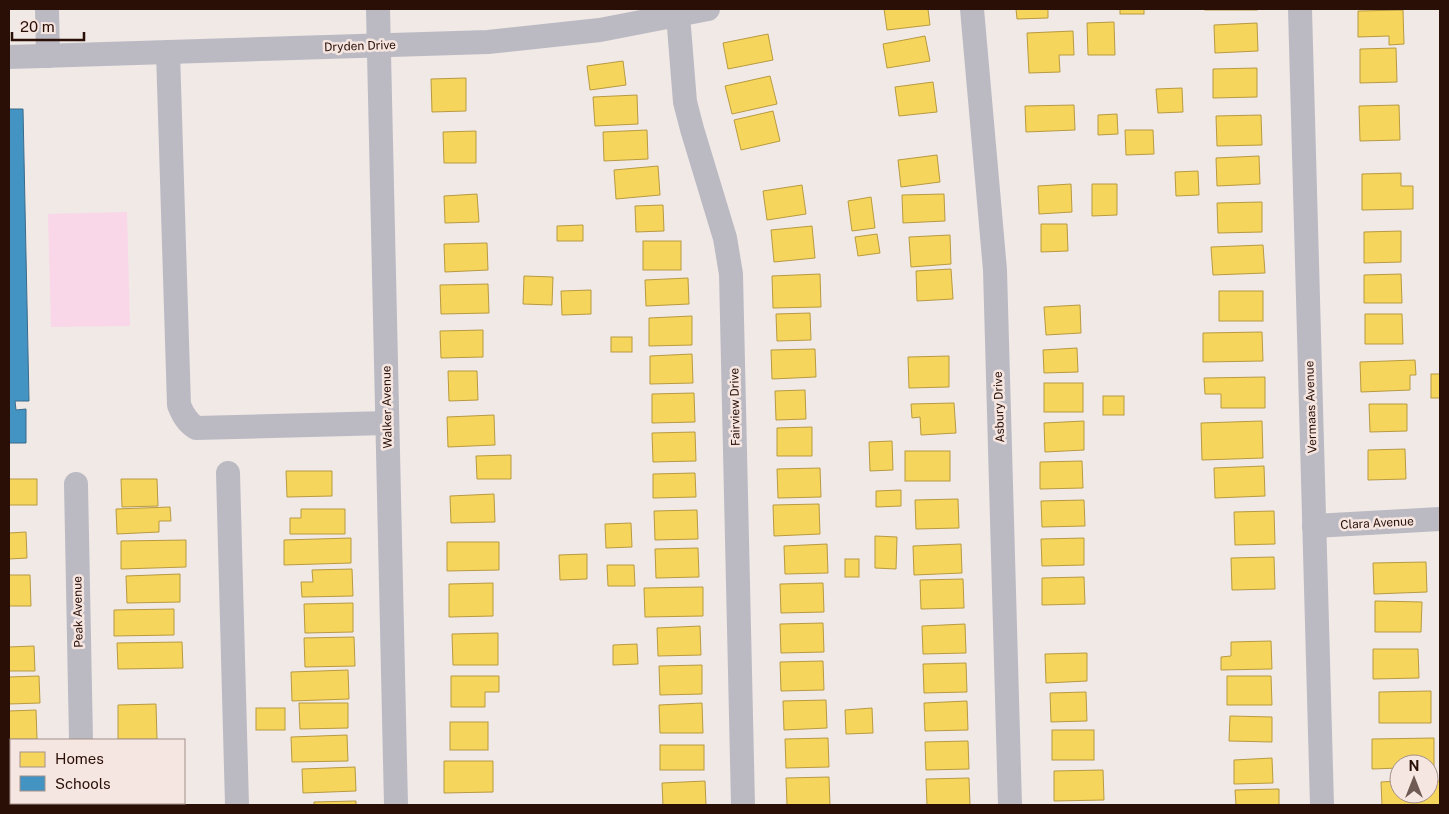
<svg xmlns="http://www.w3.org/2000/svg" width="1449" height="814" font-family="'Public Sans',sans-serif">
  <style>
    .green { fill: #f9d7e9 }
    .homes { fill: #f6d55c; stroke: #b89a42 }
    .schools { fill: #4393c3; stroke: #3b6b8a }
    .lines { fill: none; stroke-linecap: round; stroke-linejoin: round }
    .minor { stroke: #bbbac3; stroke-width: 24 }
    .labels { text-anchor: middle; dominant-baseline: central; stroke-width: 5; stroke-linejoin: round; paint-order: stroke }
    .street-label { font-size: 12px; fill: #290f06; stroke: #f6e6e1 }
  </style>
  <rect width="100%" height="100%" fill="#f1e9e6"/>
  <polygon class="green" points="127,212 130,326 51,327 48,214"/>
  <g class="homes">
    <polygon points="884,9 928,9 930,25 887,30"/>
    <polygon points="1016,9 1048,9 1048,18 1017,19"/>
    <rect x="1120" y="9" width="24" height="5"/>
    <rect x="1205" y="9" width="52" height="1"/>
    <polygon points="1403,10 1404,44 1389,45 1389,36 1358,37 1358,11"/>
    <polygon points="1114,22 1115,55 1088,55 1087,23"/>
    <polygon points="1257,23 1258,51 1215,53 1214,25"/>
    <polygon points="1073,31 1074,55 1059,55 1060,72 1029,73 1027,33"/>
    <polygon points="768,34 773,60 728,69 723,43"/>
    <polygon points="925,36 930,61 887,68 883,44"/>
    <polygon points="1396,48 1397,82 1360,83 1360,49"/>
    <polygon points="623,61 626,85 590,90 587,66"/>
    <polygon points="1257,68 1257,97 1213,98 1213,69"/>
    <polygon points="770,76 777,104 732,114 725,86"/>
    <polygon points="466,78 466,111 432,112 431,79"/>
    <polygon points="933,82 937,112 899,116 895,87"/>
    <polygon points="1182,88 1183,112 1158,113 1156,89"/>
    <polygon points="637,95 638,124 595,126 593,97"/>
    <polygon points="1074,105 1075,130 1026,132 1025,106"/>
    <polygon points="1399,105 1400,140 1360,141 1359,106"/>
    <polygon points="773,111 780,141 741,150 734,120"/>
    <polygon points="1117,114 1118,134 1098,135 1098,115"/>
    <polygon points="1261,115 1262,145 1217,146 1216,116"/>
    <polygon points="647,130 648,159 604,161 603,132"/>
    <polygon points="1125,130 1153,130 1154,154 1126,155"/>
    <polygon points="476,131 476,163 444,163 443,132"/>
    <polygon points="937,155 940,182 901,187 898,160"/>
    <polygon points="1259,156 1260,184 1217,186 1216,158"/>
    <polygon points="658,166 660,195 616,199 614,170"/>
    <polygon points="1198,171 1199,195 1176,196 1175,172"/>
    <polygon points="1401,173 1401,186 1413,186 1413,209 1362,210 1362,174"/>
    <polygon points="1071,184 1072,212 1039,214 1038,186"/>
    <polygon points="1092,184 1117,184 1117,215 1092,216"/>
    <polygon points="802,185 806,214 767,220 763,191"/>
    <polygon points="477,194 479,222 445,223 444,196"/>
    <polygon points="944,194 945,221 903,223 902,195"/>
    <polygon points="871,197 875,228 852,231 848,201"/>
    <polygon points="1262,202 1262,232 1218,233 1217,203"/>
    <polygon points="663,205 664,231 636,232 635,206"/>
    <polygon points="1041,224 1067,224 1068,251 1041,252"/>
    <polygon points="583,225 583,241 557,241 557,226"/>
    <polygon points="812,226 815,258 774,262 771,230"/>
    <polygon points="1401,231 1401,262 1364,263 1364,232"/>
    <polygon points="877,234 880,253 858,256 855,237"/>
    <polygon points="950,235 951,264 911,267 909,237"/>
    <rect x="643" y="241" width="38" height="29"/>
    <polygon points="487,243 488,270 445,272 444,244"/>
    <polygon points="1263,245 1265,273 1213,275 1211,247"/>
    <polygon points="951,269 953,299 917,301 916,271"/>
    <polygon points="820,274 821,307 773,308 772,276"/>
    <polygon points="1401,274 1402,303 1364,303 1364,275"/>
    <polygon points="524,276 553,277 552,305 523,304"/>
    <polygon points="688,278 689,304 646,306 645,280"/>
    <polygon points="488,284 489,313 441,314 440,285"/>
    <polygon points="591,290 591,314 562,315 561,291"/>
    <rect x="1219" y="291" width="44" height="30"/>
    <polygon points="1080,305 1081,333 1046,335 1044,307"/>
    <polygon points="810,313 811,340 777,341 776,314"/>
    <polygon points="1365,314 1402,314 1403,344 1365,344"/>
    <polygon points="692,316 692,345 649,346 649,318"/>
    <polygon points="483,330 483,357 441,358 440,331"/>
    <polygon points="1262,332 1263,361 1203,362 1203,333"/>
    <rect x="611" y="337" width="21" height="15"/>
    <polygon points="1077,348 1078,372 1044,373 1043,350"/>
    <polygon points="815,349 816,377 772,379 771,350"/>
    <polygon points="692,354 693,383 650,384 650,356"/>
    <polygon points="949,356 949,387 909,388 908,357"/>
    <polygon points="1415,360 1416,375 1410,375 1410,390 1361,392 1360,362"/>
    <polygon points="448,371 477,371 478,400 449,401"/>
    <rect x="1431" y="374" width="9" height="24"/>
    <polygon points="1265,377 1265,408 1221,408 1221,394 1205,394 1204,378"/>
    <rect x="1044" y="383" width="39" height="29"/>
    <polygon points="805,390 806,419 776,420 775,391"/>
    <polygon points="694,393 695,422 652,423 652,394"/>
    <rect x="1103" y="396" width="21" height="19"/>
    <polygon points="954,403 956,433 921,435 920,417 912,418 911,404"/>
    <polygon points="1369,404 1407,404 1407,431 1370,432"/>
    <polygon points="494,415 495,445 448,447 447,417"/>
    <polygon points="1084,421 1084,450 1045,452 1044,423"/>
    <polygon points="1262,421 1263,458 1202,460 1201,423"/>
    <polygon points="812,427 812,456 777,456 777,428"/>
    <polygon points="695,432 696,461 653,462 652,433"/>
    <polygon points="892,441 893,470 870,471 869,442"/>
    <polygon points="1405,449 1406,479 1368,480 1368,450"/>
    <rect x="905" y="451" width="45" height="30"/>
    <polygon points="511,455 511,479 477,479 476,456"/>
    <polygon points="1082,461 1083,488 1040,489 1040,462"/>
    <polygon points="1264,466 1265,496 1215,498 1214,468"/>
    <polygon points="820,468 821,497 778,498 777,469"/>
    <polygon points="286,471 332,471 332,496 287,497"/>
    <polygon points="695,473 696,497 653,498 653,474"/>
    <rect x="9" y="479" width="28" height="26"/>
    <polygon points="121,479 157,479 158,506 122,507"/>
    <polygon points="901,490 901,506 876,507 876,491"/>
    <polygon points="494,494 495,522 451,523 450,496"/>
    <polygon points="958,499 959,528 916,529 915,500"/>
    <polygon points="1084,500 1085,526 1042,527 1041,501"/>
    <polygon points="819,504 820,534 774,536 773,505"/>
    <polygon points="170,507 171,521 159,521 159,532 117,534 116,509"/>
    <polygon points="301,509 345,509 345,534 290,534 290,518 301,518"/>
    <polygon points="697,510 698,539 655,540 654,511"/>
    <polygon points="1274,511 1275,544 1235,545 1234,512"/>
    <polygon points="631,523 632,547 606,548 605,524"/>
    <polygon points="26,532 27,558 9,559 9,533"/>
    <polygon points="875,536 897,537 896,569 875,568"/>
    <polygon points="351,538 351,563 284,565 284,540"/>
    <polygon points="1084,538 1084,565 1042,566 1041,539"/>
    <polygon points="186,540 186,567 121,569 121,541"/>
    <polygon points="447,542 499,542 499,570 447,571"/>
    <polygon points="827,544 828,573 785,574 784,546"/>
    <polygon points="961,544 962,573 914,575 913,546"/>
    <polygon points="698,548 699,577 656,578 655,549"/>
    <polygon points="587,554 587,579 560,580 559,555"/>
    <polygon points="1274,557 1275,589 1232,590 1231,558"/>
    <rect x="845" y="559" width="14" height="18"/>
    <polygon points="1426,562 1427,592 1374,594 1373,563"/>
    <polygon points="607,565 634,565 635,586 608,586"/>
    <polygon points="352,569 353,596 302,597 301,582 313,582 312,570"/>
    <polygon points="180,574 180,602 127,603 126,576"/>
    <polygon points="9,575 30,575 31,606 9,606"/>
    <polygon points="1084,577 1085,604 1042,605 1042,578"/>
    <polygon points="963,579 964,608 921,609 920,580"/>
    <polygon points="493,583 493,616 449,617 449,584"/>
    <polygon points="823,583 824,612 781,613 780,584"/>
    <polygon points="703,587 703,616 645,617 644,588"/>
    <polygon points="1375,601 1422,602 1421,632 1375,632"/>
    <polygon points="353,603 353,632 305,633 304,604"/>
    <polygon points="174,609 174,635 114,636 114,610"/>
    <polygon points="823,623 824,652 781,653 780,624"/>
    <polygon points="965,624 966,653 923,654 922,626"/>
    <polygon points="700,626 701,655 658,656 657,628"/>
    <polygon points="498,633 498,665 453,665 452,634"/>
    <polygon points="354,637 355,666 305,667 304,638"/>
    <polygon points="1271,641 1272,669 1221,670 1221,657 1231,656 1231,642"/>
    <polygon points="182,642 183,668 118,669 117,643"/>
    <polygon points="637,644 638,664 613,665 613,645"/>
    <polygon points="34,646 35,671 9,671 9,647"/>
    <polygon points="1373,649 1418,649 1419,678 1373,679"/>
    <polygon points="1087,653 1087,681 1046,683 1045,654"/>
    <polygon points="823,661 824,690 781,691 780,662"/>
    <polygon points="966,663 967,692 924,693 923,664"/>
    <polygon points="702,665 702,694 660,695 659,666"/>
    <polygon points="348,670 349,699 292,701 291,672"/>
    <polygon points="39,676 40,703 9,704 9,677"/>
    <polygon points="451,676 499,676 499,692 485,692 485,707 451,707"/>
    <polygon points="1227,676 1271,676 1272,705 1227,705"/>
    <polygon points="1431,691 1431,723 1379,723 1379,692"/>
    <polygon points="1086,692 1087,721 1051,722 1050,693"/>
    <polygon points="826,700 827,728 784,730 783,701"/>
    <polygon points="967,701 968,730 925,731 924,703"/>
    <polygon points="299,703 348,703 348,728 300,729"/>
    <polygon points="702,703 703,733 660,733 659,705"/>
    <polygon points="156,704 157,739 118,739 118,705"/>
    <rect x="256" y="708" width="29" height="22"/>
    <polygon points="872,708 873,733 846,734 845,710"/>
    <polygon points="36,710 37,739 9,739 9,711"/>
    <polygon points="1230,716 1272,717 1272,742 1229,741"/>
    <rect x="450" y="722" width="38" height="28"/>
    <rect x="1052" y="730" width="42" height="30"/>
    <polygon points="347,735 348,761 292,762 291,737"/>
    <polygon points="828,738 829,767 786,768 785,739"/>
    <polygon points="1434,738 1434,768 1429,768 1429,764 1399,764 1399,768 1372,769 1372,739"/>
    <polygon points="968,741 969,769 926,770 925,742"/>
    <rect x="9" y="744" width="2" height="28"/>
    <rect x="660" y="745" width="44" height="25"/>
    <polygon points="1272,758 1273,783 1234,784 1234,760"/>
    <polygon points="444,761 493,761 493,792 444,793"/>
    <polygon points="355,767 356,791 303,793 302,769"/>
    <polygon points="1103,770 1104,800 1054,801 1054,771"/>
    <polygon points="829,777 830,805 787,805 786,778"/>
    <polygon points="969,778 970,805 927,805 926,779"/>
    <polygon points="705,781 706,805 663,805 662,783"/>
    <polygon points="1399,781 1399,794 1429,794 1429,781 1440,781 1440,805 1382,805 1381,782"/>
    <polygon points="1279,789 1279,805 1236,805 1235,790"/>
    <polygon points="356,801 356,805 314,805 314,802"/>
  </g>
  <polygon class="schools" points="9,109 23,109 29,401 15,401 16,410 26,409 26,443 9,443"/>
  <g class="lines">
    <g class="minor">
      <polyline points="47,9 48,56"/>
      <polyline points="378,9 396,805"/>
      <polyline points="972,9 995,270 1010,805"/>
      <polyline points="1300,9 1322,805"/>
      <polyline points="678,15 685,102 692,129 725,238 731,274 743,805"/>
      <path d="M168,52L179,405C183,415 187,422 196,428L387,423"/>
      <polyline points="9,57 488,42 600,30 708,9"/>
      <polyline points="228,473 237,805"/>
      <polyline points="76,484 81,740"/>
      <polyline points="1314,526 1440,519"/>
      <polyline points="82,803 82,805"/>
    </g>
  </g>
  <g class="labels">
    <g class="street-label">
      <text transform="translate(360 46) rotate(-2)">Dryden Drive</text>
      <text transform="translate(387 407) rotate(-91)">Walker Avenue</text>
      <text transform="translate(735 407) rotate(-91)">Fairview Drive</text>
      <text transform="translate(999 407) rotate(-92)">Asbury Drive</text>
      <text transform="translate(1311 407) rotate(-92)">Vermaas Avenue</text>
      <text transform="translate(1377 523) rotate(-3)">Clara Avenue</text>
      <text transform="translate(78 612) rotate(-91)">Peak Avenue</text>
    </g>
  </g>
  <rect width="1449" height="814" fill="none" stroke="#290f06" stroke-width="20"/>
  <rect x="10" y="739" width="175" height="65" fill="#f6e6e1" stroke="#a49089"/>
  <rect x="20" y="752" width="25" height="15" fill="#f6d55c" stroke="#a49089"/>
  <text x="55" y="764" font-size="15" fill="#290f06">Homes</text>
  <rect x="20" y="776" width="25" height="15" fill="#4393c3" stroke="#a49089"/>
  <text x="55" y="789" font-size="15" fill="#290f06">Schools</text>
  <g transform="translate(1414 779)"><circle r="24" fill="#f6e6e1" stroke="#a49089"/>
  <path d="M0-4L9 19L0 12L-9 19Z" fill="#6f5b54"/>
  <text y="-8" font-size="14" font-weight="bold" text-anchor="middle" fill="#290f06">N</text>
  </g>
  <path d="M12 32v8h72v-8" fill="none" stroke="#290f06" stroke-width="2.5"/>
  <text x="20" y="32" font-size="15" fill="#290f06" stroke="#f6e6e1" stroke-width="4" paint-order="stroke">20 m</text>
</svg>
